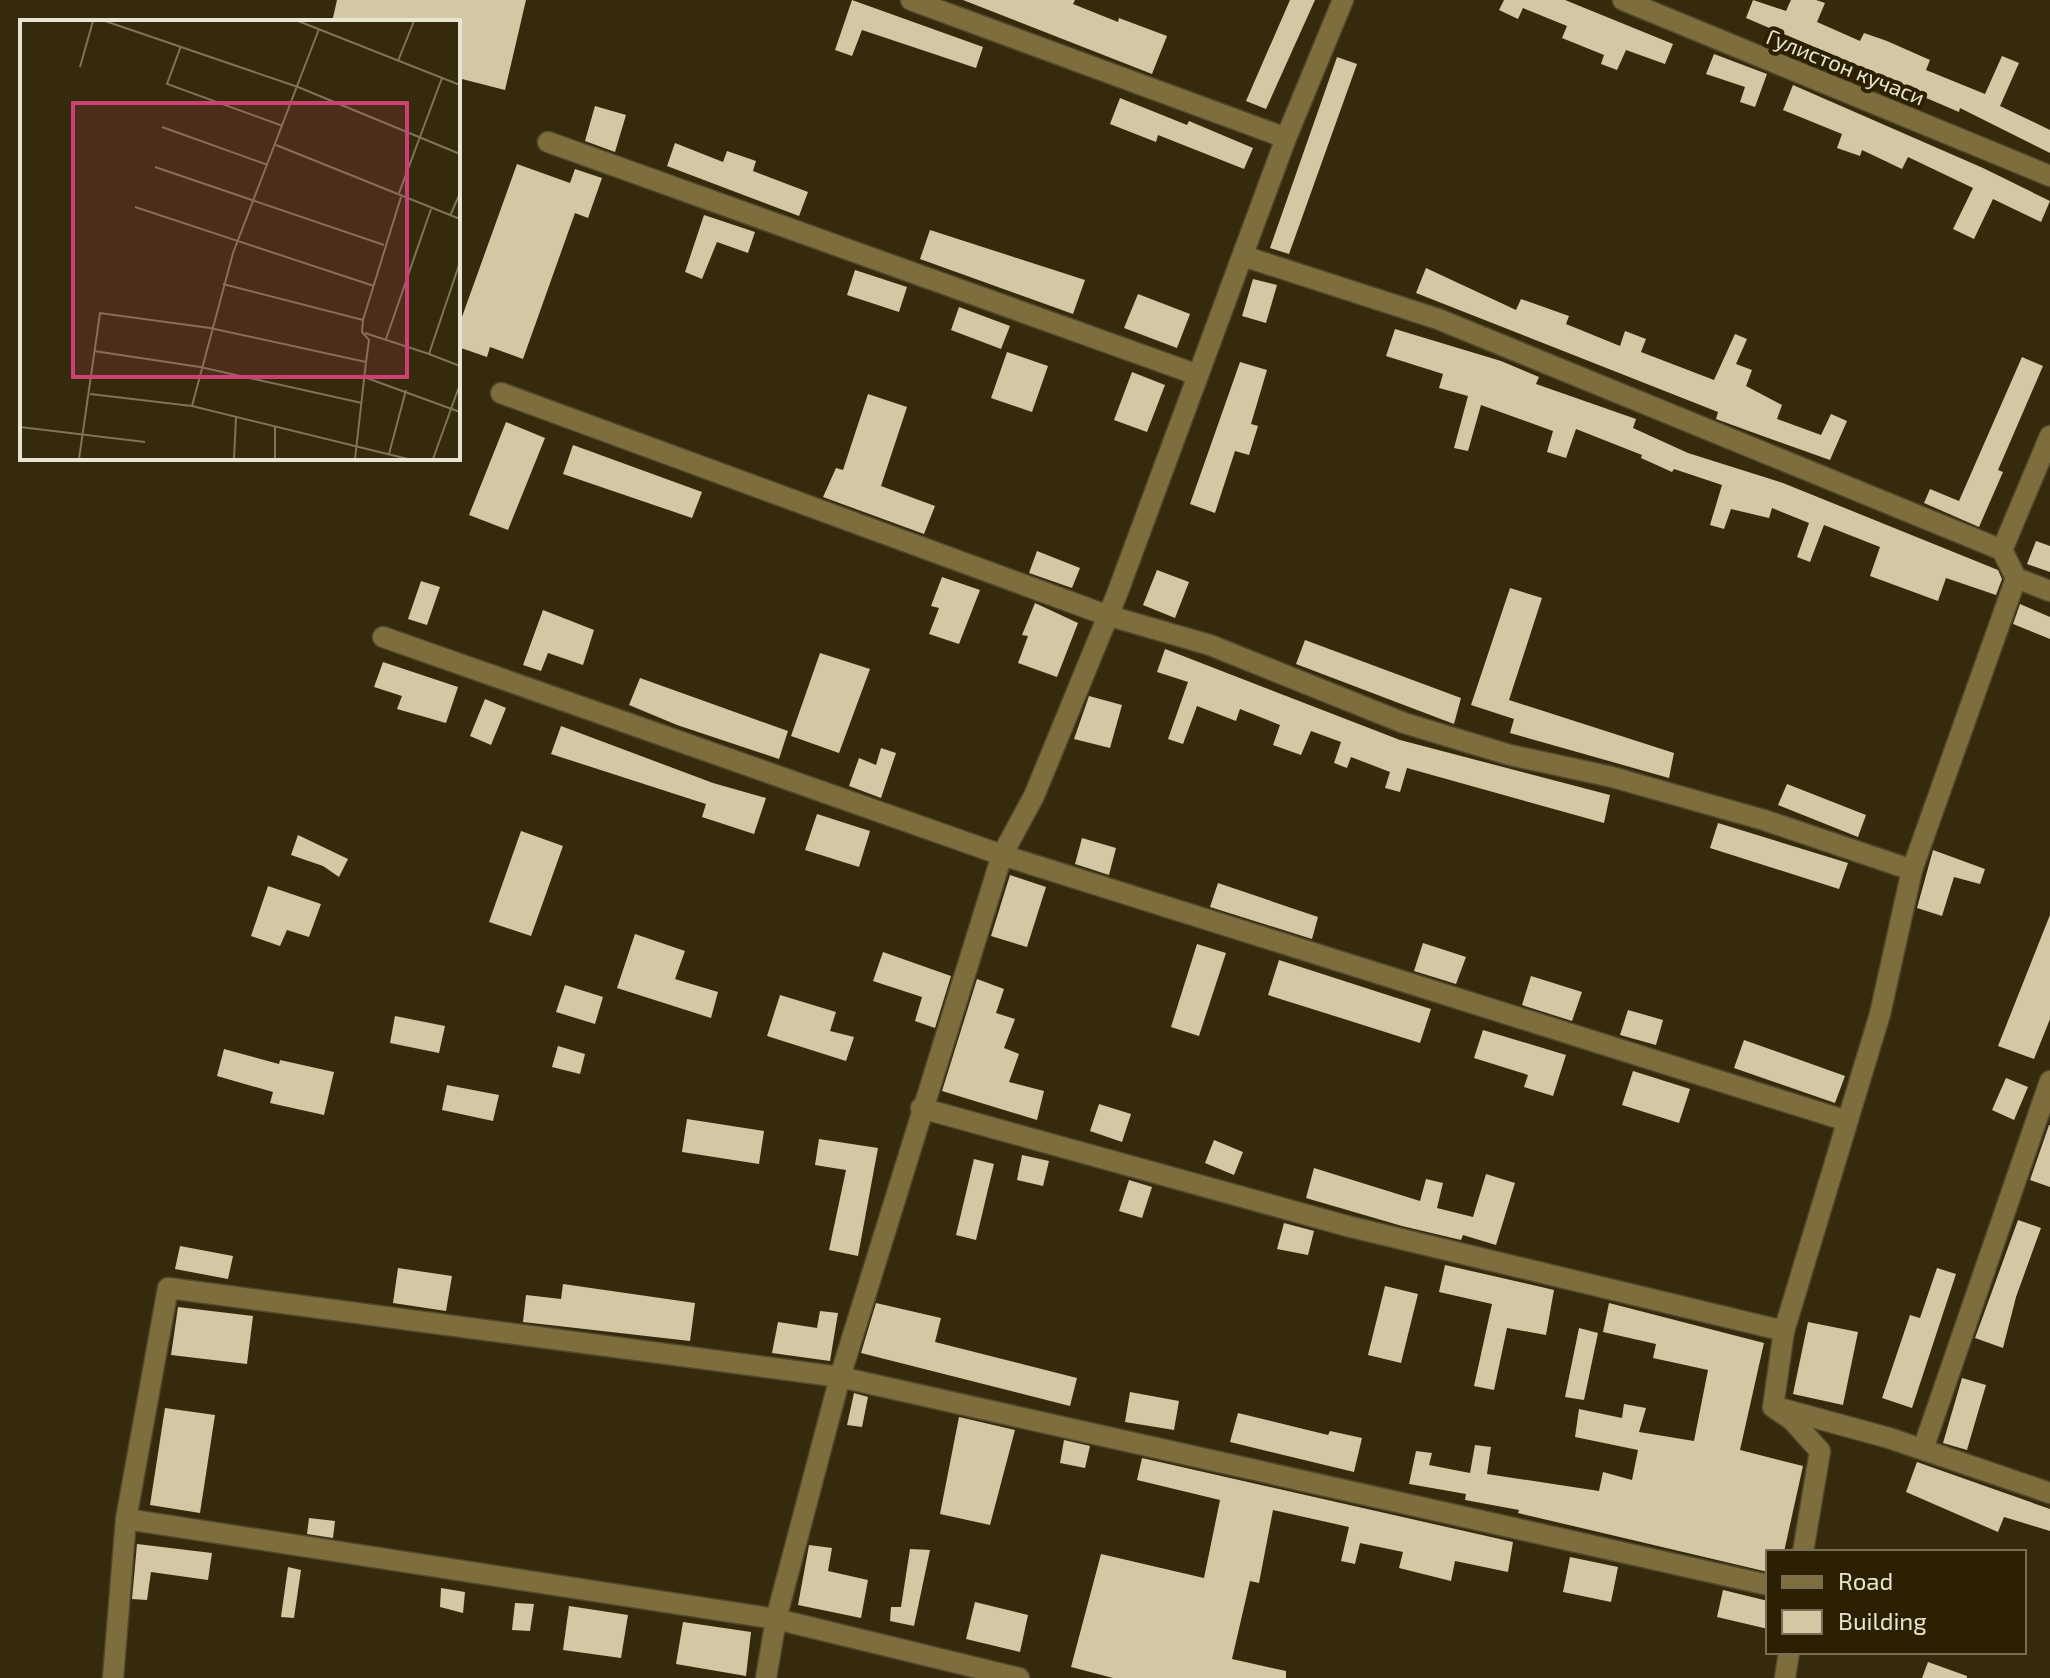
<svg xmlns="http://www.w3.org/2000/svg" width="2050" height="1678" font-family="'Exo 2',sans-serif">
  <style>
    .building { fill: #d4c7a4 }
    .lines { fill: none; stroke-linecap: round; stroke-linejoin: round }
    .minor-casing { stroke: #52482b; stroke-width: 23 }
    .minor { stroke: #7e6e3e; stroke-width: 20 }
    .labels { text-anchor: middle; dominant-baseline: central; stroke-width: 8; stroke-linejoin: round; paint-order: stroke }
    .street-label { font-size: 22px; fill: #eae3d2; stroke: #2b2102 }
    .inset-road { fill: none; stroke: #7d745b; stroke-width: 2 }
    .view { fill: #ca4173; fill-opacity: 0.15; stroke: #ca4173; stroke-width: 4 }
    .inset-edge { fill: none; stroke: #eae3d2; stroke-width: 4 }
  </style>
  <rect width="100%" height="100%" fill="#352a0b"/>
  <g class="building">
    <polygon points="337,0 526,0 505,90 458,78 458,22 332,22"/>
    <polygon points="852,0 983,47 976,68 862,30 852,56 835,50"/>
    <polygon points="963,0 1075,0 1073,4 1118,22 1119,18 1167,36 1152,74"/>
    <polygon points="1290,0 1315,0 1266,109 1246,101"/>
    <polygon points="1504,0 1565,0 1673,44 1665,64 1626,50 1617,70 1601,64 1604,55 1562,38 1567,26 1523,8 1518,19 1499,10"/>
    <polygon points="1753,0 1786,11 1791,0 1816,0 1825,3 1817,22 1860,41 1864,33 1887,41 1930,60 1926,70 1985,94 2002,56 2019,63 2000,106 2050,130 2050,153 1960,108 1959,112 1917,94 1918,91 1746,18"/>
    <polygon points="1714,54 1767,74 1755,107 1740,102 1745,87 1706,74"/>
    <polygon points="1337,57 1357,64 1289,254 1270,248"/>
    <polygon points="1793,85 1983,168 2050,201 2041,222 1993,199 1974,239 1953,229 1973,188 1908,157 1902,169 1862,150 1860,156 1837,148 1842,134 1783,110"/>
    <polygon points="1120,98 1187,125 1189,121 1253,148 1244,169 1158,135 1156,142 1110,124"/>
    <polygon points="595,106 626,115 615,152 585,141"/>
    <polygon points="675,143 723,162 727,151 756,161 753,171 808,192 799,216 667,166"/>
    <polygon points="517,164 570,183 575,169 602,178 588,218 575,213 523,359 490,347 487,357 458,347 458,328"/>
    <polygon points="704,215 755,232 748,253 717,242 702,279 685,272"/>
    <polygon points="930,230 1085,280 1073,314 920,259"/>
    <polygon points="1426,268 1516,310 1521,299 1569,316 1566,324 1620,346 1625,331 1646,339 1641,352 1714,380 1735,334 1747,339 1736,364 1752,370 1746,386 1782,405 1777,419 1821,435 1831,414 1847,421 1830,460 1746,430 1716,419 1718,412 1416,293"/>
    <polygon points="855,270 907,287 899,312 847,295"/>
    <polygon points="1253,279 1277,285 1266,323 1242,316"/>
    <polygon points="1138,294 1190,314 1177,348 1124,328"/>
    <polygon points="959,307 1010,326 1001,349 951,330"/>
    <polygon points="1395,329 1501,361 1539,377 1536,384 1636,419 1633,428 1688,453 1783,483 1998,570 2002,579 1996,595 1946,578 1938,601 1870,576 1880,547 1824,525 1810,562 1797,557 1809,523 1772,508 1769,518 1731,509 1724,529 1710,525 1722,485 1674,469 1672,472 1641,458 1642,455 1576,429 1566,458 1547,452 1553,431 1481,405 1468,451 1454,448 1468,396 1439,388 1443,374 1386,356"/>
    <polygon points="1007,352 1048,366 1032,412 991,398"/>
    <polygon points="2022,357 2043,366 1998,470 2003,472 1979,527 1924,503 1930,489 1959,501"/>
    <polygon points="1240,362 1267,370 1251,424 1258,426 1249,455 1235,451 1215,513 1190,504"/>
    <polygon points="1132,372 1165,385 1147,432 1114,420"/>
    <polygon points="868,394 907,407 881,486 935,506 924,534 823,497 836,468 843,470"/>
    <polygon points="506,422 545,438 508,530 469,515"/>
    <polygon points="573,445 702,492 692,518 563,474"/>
    <polygon points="2036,541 2050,546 2050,572 2027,564"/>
    <polygon points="1037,551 1080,568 1072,588 1029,573"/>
    <polygon points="1157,570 1189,582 1175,618 1143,605"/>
    <polygon points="942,577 980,590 959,644 929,634 939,608 931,606"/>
    <polygon points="421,581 440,587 427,625 408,619"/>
    <polygon points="1510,588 1542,598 1509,700 1674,753 1669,778 1510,733 1514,719 1471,705"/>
    <polygon points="1035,603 1078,623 1057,677 1018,663 1028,636 1022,635"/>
    <polygon points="2020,604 2050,617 2050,639 2013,624"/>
    <polygon points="543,610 594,630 583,665 548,653 541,671 523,665"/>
    <polygon points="1305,640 1461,698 1454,724 1296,664"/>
    <polygon points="1165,649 1400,740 1610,795 1604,823 1407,768 1400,792 1385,788 1390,772 1351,757 1347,768 1334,763 1341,742 1311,731 1301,755 1273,745 1280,725 1240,709 1236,721 1197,706 1183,744 1168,739 1188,682 1157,672"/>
    <polygon points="820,653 870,669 839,753 791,736"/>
    <polygon points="383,662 458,687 446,723 397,709 402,696 374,687"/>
    <polygon points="640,678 788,731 779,759 677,725 629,705"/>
    <polygon points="1089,696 1122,705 1110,748 1074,739"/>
    <polygon points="485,699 506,708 491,745 470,736"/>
    <polygon points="561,726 713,783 766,798 754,834 702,817 706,804 551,754"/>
    <polygon points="881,748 896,753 881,798 849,786 859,758 876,765"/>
    <polygon points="1787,784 1866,815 1858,837 1778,805"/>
    <polygon points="817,814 870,831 859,867 805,850"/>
    <polygon points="1718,823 1848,863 1839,889 1710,848"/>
    <polygon points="521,831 563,846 531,936 489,922"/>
    <polygon points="298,835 348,859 339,877 323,866 291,855"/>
    <polygon points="1082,838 1116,848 1109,875 1075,864"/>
    <polygon points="1933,850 1985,869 1980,884 1954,877 1942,916 1917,908"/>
    <polygon points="1010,875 1046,887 1027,947 991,936"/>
    <polygon points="1218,883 1318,917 1312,939 1210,907"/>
    <polygon points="268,886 321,904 309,937 287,930 280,946 251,936"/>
    <polygon points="2050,915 2050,1019 2034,1059 1998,1046"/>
    <polygon points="635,934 685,951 675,979 718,992 711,1018 617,988"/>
    <polygon points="1423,943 1466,957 1456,984 1414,971"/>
    <polygon points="1197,944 1226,953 1199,1036 1171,1027"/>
    <polygon points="883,952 951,976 935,1028 915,1021 922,997 873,981"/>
    <polygon points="1279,960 1431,1009 1420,1043 1268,995"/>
    <polygon points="1531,976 1582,992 1572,1021 1522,1005"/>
    <polygon points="977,979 1004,989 996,1013 1015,1019 1004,1048 1019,1054 1009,1082 1044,1091 1037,1120 942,1091"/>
    <polygon points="565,985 603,997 595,1024 556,1012"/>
    <polygon points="780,995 836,1012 830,1031 854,1037 846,1061 767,1036"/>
    <polygon points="1628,1010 1663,1020 1656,1045 1620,1035"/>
    <polygon points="395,1016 445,1026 439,1053 390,1043"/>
    <polygon points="1483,1030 1566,1055 1553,1096 1524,1087 1528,1075 1474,1058"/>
    <polygon points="1744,1040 1845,1076 1835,1103 1734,1068"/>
    <polygon points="558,1046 585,1054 580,1074 552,1067"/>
    <polygon points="224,1049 279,1064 280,1060 334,1072 324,1115 270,1103 273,1092 217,1076"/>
    <polygon points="1633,1071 1690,1089 1679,1123 1622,1105"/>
    <polygon points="2006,1078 2028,1087 2014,1120 1992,1110"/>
    <polygon points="447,1085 499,1095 493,1121 442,1110"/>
    <polygon points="1099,1104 1131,1114 1122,1142 1090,1131"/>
    <polygon points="687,1119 764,1131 759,1164 682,1152"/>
    <polygon points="2049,1125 2050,1125 2050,1187 2030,1180"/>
    <polygon points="819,1139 878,1148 858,1256 829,1250 846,1170 815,1165"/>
    <polygon points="1214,1140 1243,1152 1234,1175 1205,1163"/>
    <polygon points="1022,1155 1049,1161 1043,1186 1017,1180"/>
    <polygon points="974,1159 994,1164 976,1240 956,1235"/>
    <polygon points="1314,1168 1420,1201 1426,1179 1443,1183 1437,1208 1473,1217 1486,1174 1515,1183 1496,1245 1463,1235 1461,1240 1402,1226 1306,1198"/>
    <polygon points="1129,1180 1152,1187 1142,1218 1119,1211"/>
    <polygon points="2018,1220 2041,1228 2016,1297 2003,1348 1975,1338"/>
    <polygon points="1284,1223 1314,1231 1308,1255 1277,1249"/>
    <polygon points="180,1246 233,1256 228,1279 175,1269"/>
    <polygon points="1445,1265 1554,1290 1546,1335 1507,1328 1494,1390 1474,1386 1492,1304 1439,1292"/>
    <polygon points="398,1268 452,1276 446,1311 393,1303"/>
    <polygon points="1937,1268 1956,1274 1912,1408 1882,1398 1910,1315 1920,1318"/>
    <polygon points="563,1284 695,1303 690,1341 523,1322 526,1295 561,1299"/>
    <polygon points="1385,1286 1418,1294 1401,1363 1368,1355"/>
    <polygon points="876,1303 941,1318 935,1342 1077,1378 1070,1406 861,1353"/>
    <polygon points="1609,1303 1764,1343 1740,1450 1803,1466 1784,1552 1768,1552 1768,1572 1518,1513 1519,1510 1465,1500 1466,1494 1409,1484 1416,1451 1432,1453 1429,1465 1470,1473 1475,1445 1491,1447 1487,1474 1599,1491 1603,1472 1632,1480 1638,1450 1575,1437 1579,1409 1622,1418 1624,1404 1646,1408 1639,1432 1694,1441 1708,1370 1653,1358 1656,1344 1603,1332"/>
    <polygon points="178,1307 253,1316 247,1364 171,1355"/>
    <polygon points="820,1311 838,1313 830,1361 772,1353 778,1322 817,1328"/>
    <polygon points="1808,1322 1858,1332 1843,1405 1793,1394"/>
    <polygon points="1579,1328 1598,1333 1584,1400 1565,1397"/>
    <polygon points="1962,1378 1986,1385 1967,1450 1943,1443"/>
    <polygon points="1130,1392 1179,1401 1174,1430 1125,1422"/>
    <polygon points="854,1393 868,1397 862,1427 847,1425"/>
    <polygon points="165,1408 215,1415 200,1513 150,1505"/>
    <polygon points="1238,1413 1328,1435 1330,1431 1362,1438 1354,1472 1230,1442"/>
    <polygon points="959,1417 1015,1430 990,1525 940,1514"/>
    <polygon points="1064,1440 1090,1446 1085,1468 1060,1463"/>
    <polygon points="1142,1458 1513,1542 1508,1572 1455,1561 1451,1581 1399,1568 1403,1552 1360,1543 1355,1564 1341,1561 1349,1527 1273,1510 1259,1583 1250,1581 1232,1659 1286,1671 1286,1678 1113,1678 1071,1667 1101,1554 1204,1578 1220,1500 1137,1480"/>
    <polygon points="1917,1462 2050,1509 2050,1531 2004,1517 1998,1532 1906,1492"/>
    <polygon points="309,1518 335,1521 333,1538 307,1534"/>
    <polygon points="137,1544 212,1553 208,1580 151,1572 147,1600 132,1599"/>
    <polygon points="809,1545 832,1548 828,1571 868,1580 861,1618 798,1605"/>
    <polygon points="910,1549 930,1550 914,1626 890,1621 891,1607 901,1607"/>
    <polygon points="1570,1557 1618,1567 1611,1602 1563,1592"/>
    <polygon points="288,1567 301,1570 294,1618 281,1617"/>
    <polygon points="441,1588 465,1592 463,1613 440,1607"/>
    <polygon points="1723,1590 1768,1601 1768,1629 1717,1617"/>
    <polygon points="975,1602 1028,1615 1020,1652 966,1639"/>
    <polygon points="515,1603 534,1604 530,1631 512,1630"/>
    <polygon points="569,1606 628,1615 621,1658 563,1650"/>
    <polygon points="683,1622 751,1632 746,1676 676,1664"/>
    <polygon points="1928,1662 1967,1676 1967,1678 1922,1678"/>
  </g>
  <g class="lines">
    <defs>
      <g id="minor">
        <polyline points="911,0 1286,138"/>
        <polyline points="1623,0 2050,176"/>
        <polyline points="548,142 1198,375"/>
        <polyline points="1243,256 1438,319 2002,550"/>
        <polyline points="501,393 1106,615 1210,645 1404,723 1510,755 1612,777 1764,820 1912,870"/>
        <polyline points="2002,550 2050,436"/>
        <polyline points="2002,550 2016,578 2050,591"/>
        <polyline points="383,637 1002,855 1847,1121"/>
        <polyline points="921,1108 1347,1226 1784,1331"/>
        <polyline points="1783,1409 1889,1438 2050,1493"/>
        <polyline points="1923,1449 2050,1081"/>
        <polyline points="126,1519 776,1619 1019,1678"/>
        <polyline points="1803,1552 1820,1451 1792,1420 1773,1407 1784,1331 1880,1014 1912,870 2016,578"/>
        <polyline points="113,1678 126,1519 168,1288 840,1377 1768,1585"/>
        <polyline points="766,1678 776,1619 840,1377 1002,855 1034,796 1117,594 1286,138 1343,0"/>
        <polyline points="1785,1678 1789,1652"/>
      </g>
    </defs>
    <use href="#minor" class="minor-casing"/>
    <use href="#minor" class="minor"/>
  </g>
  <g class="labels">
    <g class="street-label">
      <text transform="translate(1846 66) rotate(22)">Гулистон кучаси</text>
    </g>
  </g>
  <g transform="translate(20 20)">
    <rect width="440" height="440" fill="#352a0b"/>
    <path class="inset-road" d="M85,1L278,67L440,134M278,1L440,65M161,26L147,64L263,106M378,41L394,1M60,47L73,1M142,107L248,145M256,125L440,199M135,147L364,225M379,173L422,58M115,187L354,266M430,196L440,173M203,264L343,300M345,313L409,334L440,242M366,319L411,189M74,331L180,347L342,383M409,334L440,346M346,342L349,320L342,312L343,300L381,177M344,357L440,392M70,374L172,386L388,439M172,386L213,233L299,9M0,407L125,422M369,434L386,370M59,439L80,293L190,308L346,342L335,439M214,439L216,397M255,439V407M413,439L440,364"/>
    <path class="view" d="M53,83H387V357H53Z"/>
    <rect width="440" height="440" class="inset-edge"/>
  </g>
  <rect x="1766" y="1550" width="260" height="104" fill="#2b2102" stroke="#776f55" stroke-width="2"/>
  <rect x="1782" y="1576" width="40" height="12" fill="#7e6e3e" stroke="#776f55" stroke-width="2"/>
  <text x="1838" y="1590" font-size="24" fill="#eae3d2">Road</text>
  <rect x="1782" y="1610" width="40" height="24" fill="#d4c7a4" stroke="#776f55" stroke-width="2"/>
  <text x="1838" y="1630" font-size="24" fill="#eae3d2">Building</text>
</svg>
